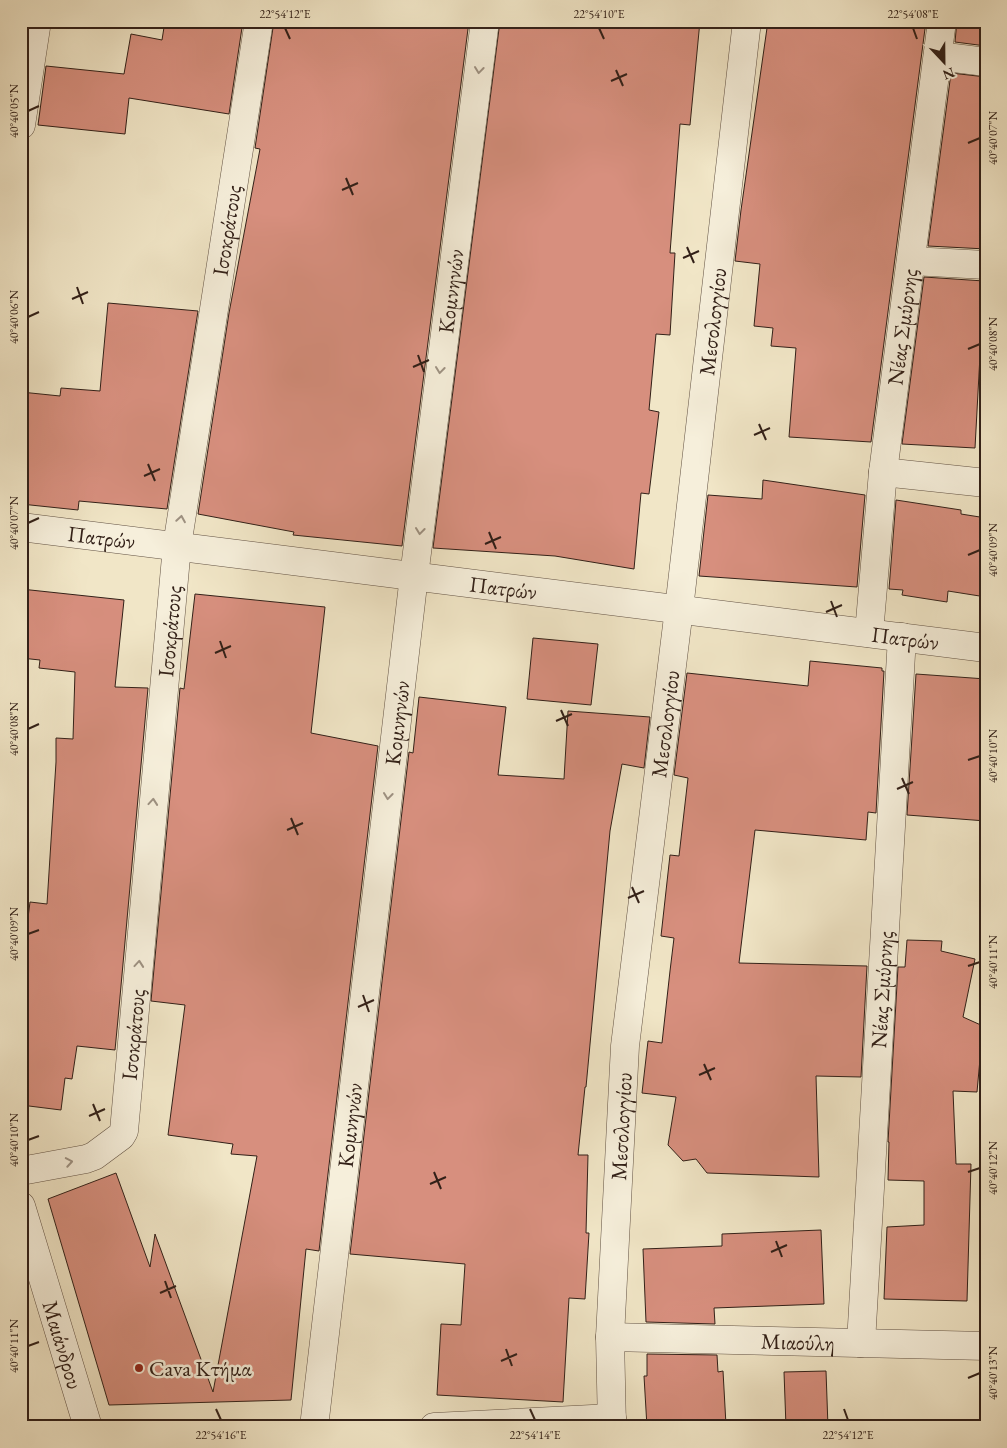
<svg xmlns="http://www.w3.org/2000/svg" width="1007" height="1448" font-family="'EB Garamond',serif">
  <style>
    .building { fill: #d78f7e; stroke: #322018 }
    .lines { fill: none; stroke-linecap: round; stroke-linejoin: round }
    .minor-casing { stroke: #625244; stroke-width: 29 }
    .minor { stroke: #f6efdb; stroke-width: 28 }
    .oneway { stroke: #9e9283 }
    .ticks { fill: none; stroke: #322018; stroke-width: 2 }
    .poi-dot { fill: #8f2418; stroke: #f6efdb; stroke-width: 2 }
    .labels { text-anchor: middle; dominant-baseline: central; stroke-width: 5; stroke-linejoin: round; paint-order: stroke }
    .street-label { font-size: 22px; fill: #322018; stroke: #f6efdb }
    .poi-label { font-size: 22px; fill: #322018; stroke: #f6efdb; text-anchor: start }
    .neatline { fill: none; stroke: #322018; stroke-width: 2 }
    .ticks-label { font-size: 12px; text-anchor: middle; fill: #322018 }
  </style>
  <rect width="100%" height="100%" fill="#f1e6c7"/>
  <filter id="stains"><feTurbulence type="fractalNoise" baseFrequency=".004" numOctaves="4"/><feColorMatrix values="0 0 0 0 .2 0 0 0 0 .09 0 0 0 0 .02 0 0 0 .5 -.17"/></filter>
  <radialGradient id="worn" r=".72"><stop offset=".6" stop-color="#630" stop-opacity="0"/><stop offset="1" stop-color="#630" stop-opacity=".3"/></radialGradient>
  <g class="building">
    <polygon points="165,21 243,21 229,114 129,98 125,134 38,125 46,66 124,74 131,34 162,40"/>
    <polygon points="274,21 469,21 402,546 293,535 294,532 198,514 229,313 260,149 255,148"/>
    <polygon points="500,21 700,21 690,125 680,124 670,253 675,253 670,335 656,334 649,410 659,412 649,494 641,493 634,569 555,556 433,548"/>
    <polygon points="768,21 926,21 871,442 789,437 796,348 771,346 773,328 754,326 760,264 735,261 741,210"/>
    <polygon points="957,21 986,21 986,46 955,42"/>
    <polygon points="951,73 986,77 986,249 928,246"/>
    <polygon points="924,277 984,281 975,448 902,444"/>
    <polygon points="108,303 198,311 167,509 79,501 78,510 21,504 21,392 60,396 61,388 100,391"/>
    <polygon points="763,480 865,495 857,587 699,576 708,495 762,499"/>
    <polygon points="896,500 961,510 961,514 986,518 986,597 948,591 947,602 902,595 903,590 889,589"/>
    <polygon points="21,589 124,600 115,687 148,688 118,1019 115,1050 77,1046 72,1079 65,1078 61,1110 21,1105 21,926 27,926 30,902 47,904 56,762 56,738 73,739 75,672 39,668 40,660 21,658"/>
    <polygon points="195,594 325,607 311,733 378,746 319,1251 306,1249 291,1400 109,1405 48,1199 116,1173 150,1267 155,1234 213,1392 257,1156 231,1154 233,1144 168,1135 185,1005 151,1001 180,688 184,689"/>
    <polygon points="533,638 598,644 591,705 527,699"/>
    <polygon points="810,661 882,668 882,671 884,671 876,813 868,812 866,840 755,830 739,963 867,966 861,1077 816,1076 819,1177 707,1173 696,1159 683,1161 668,1145 676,1097 642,1093 648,1041 662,1043 670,971 674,938 661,936 670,855 679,856 688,778 674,775 687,673 808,686"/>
    <polygon points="916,674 986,679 986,821 907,815"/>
    <polygon points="419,697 506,707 498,775 564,779 568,711 650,717 644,768 622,764 610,831 586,1087 585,1087 578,1155 588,1155 586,1233 589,1233 585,1299 569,1298 563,1402 437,1395 441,1324 461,1325 465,1264 350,1254 409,752 413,753"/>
    <polygon points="907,940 942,941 941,951 975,959 963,1017 983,1026 977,1092 953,1091 956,1164 971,1164 967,1301 884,1299 887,1227 924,1225 924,1181 888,1180 889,1142 888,1142 898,967 905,967"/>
    <polygon points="821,1230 824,1304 714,1308 715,1324 646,1322 643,1249 722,1246 722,1234"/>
    <polygon points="647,1354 717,1355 718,1372 723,1371 726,1425 693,1427 647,1427 644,1376 647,1376"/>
    <polygon points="826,1371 828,1427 786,1427 784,1372"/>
  </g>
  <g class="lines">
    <defs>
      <g id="minor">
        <polyline points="938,56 986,62"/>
        <polyline points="21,125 37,21"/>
        <polyline points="911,261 986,265"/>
        <polyline points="883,472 986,483"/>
        <path id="s1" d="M21,527L986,648"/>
        <path id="s2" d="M869,633L883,472L942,21"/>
        <path id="s3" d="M21,1171L86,1159L94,1156L121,1136L124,1131L177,546L259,21"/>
        <path id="s4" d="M21,1206L88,1427"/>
        <path id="s5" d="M610,1337L986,1346"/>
        <path id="s6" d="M861,1343L902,637"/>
        <path id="s7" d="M314,1427L414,576L485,21"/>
        <polyline points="434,1427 612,1418"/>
        <path id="s8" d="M612,1427L610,1337L625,1046L679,609L747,21"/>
      </g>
    </defs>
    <use href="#minor" class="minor-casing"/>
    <use href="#minor" class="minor"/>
  </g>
  <defs><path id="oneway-chevron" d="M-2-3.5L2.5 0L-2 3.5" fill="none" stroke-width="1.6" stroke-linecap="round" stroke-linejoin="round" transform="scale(1.25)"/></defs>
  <g class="oneway">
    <use href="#oneway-chevron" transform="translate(479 70) rotate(97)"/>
    <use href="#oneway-chevron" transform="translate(440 370) rotate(97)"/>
    <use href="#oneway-chevron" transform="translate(181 519) rotate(-81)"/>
    <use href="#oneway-chevron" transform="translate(420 531) rotate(97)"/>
    <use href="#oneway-chevron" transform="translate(388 796) rotate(97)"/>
    <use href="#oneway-chevron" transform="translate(153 802) rotate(-85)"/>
    <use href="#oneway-chevron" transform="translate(139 964) rotate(-85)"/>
    <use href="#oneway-chevron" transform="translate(69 1162) rotate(-10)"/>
  </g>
  <path class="ticks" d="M285,28L290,39M599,28L604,39M913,28L917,39M616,70L623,86M611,81L627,74M28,111L39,106M968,143L980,138M346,178L353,195M342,190L358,183M687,247L694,263M683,258L699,251M77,287L83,304M72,299L88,292M28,317L39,312M968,349L980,344M418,355L424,372M413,367L429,360M759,424L766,440M754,435L770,428M148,464L155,481M144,476L160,469M28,523L39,518M489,532L496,549M485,544L501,537M968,555L980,550M831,601L837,617M826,612L842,605M220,641L226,658M215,653L231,646M561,710L568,726M556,721L572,714M28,729L39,724M968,760L980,756M902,778L909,794M897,789L913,782M291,818L298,835M287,830L303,823M632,887L639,903M628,898L644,891M28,934L39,930M968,966L980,962M363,995L369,1012M358,1007L374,1000M704,1064L711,1080M699,1075L715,1068M93,1104L100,1121M89,1116L105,1109M28,1140L39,1136M434,1172L441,1189M968,1172L980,1168M430,1184L446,1177M776,1241L782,1257M771,1252L787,1245M165,1281L171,1298M160,1293L176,1286M28,1346L39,1342M506,1349L512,1366M501,1361L517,1354M968,1378L980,1373M216,1409L221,1420M530,1409L535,1420M844,1409L848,1420"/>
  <circle class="poi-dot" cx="139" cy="1368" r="5"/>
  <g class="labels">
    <g class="street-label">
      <text stroke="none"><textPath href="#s3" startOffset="1021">Ισοκράτους</textPath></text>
      <text stroke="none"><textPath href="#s7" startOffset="1144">Κομνηνών</textPath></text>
      <text stroke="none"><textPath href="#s8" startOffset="1111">Μεσολογγίου</textPath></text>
      <text stroke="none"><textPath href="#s2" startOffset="308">Νέας Σμύρνης</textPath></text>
      <text stroke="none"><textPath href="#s1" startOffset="81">Πατρών</textPath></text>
      <text stroke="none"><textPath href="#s1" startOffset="486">Πατρών</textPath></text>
      <text stroke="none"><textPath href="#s3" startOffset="616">Ισοκράτους</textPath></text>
      <text stroke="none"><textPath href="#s1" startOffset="891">Πατρών</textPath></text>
      <text stroke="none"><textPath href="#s8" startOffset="706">Μεσολογγίου</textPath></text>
      <text stroke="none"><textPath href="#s7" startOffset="709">Κομνηνών</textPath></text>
      <text stroke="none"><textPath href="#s6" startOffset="354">Νέας Σμύρνης</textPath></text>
      <text stroke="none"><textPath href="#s3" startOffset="211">Ισοκράτους</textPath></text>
      <text stroke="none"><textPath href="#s8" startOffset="301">Μεσολογγίου</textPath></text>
      <text stroke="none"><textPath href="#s7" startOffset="304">Κομνηνών</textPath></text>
      <text stroke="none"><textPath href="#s5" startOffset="188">Μιαούλη</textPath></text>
      <text stroke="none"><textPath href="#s4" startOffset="145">Μαιάνδρου</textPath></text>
    </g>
    <g class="poi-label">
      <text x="149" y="1368">Cava Κτήμα</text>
    </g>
  </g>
  <rect width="1007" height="1448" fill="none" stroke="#f1e6c7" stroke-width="55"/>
  <g transform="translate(944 62) rotate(158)" stroke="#f6efdb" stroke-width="4" paint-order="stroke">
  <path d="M0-4L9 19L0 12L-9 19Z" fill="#322018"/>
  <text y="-8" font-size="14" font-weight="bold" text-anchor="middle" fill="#322018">N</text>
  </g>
  <rect x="28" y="28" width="952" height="1392" class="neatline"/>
  <g class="ticks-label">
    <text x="285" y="18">22°54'12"E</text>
    <text x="599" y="18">22°54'10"E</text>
    <text x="913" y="18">22°54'08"E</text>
    <text transform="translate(14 111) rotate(-90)" y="4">40°40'05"N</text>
    <text transform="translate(993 138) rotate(-90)" y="4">40°40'07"N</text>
    <text transform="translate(14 317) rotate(-90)" y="4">40°40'06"N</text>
    <text transform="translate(993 344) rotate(-90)" y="4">40°40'08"N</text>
    <text transform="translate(14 523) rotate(-90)" y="4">40°40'07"N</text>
    <text transform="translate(993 550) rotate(-90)" y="4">40°40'09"N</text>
    <text transform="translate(14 729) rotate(-90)" y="4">40°40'08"N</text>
    <text transform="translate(993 756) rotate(-90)" y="4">40°40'10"N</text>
    <text transform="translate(14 934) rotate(-90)" y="4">40°40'09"N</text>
    <text transform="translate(993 962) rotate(-90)" y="4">40°40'11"N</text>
    <text transform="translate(14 1140) rotate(-90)" y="4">40°40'10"N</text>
    <text transform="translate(993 1168) rotate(-90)" y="4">40°40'12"N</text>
    <text transform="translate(14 1346) rotate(-90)" y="4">40°40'11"N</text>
    <text transform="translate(993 1373) rotate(-90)" y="4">40°40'13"N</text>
    <text x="221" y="1439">22°54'16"E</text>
    <text x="535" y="1439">22°54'14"E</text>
    <text x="848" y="1439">22°54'12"E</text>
  </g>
  <rect width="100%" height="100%" filter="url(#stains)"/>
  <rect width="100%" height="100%" fill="url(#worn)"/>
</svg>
